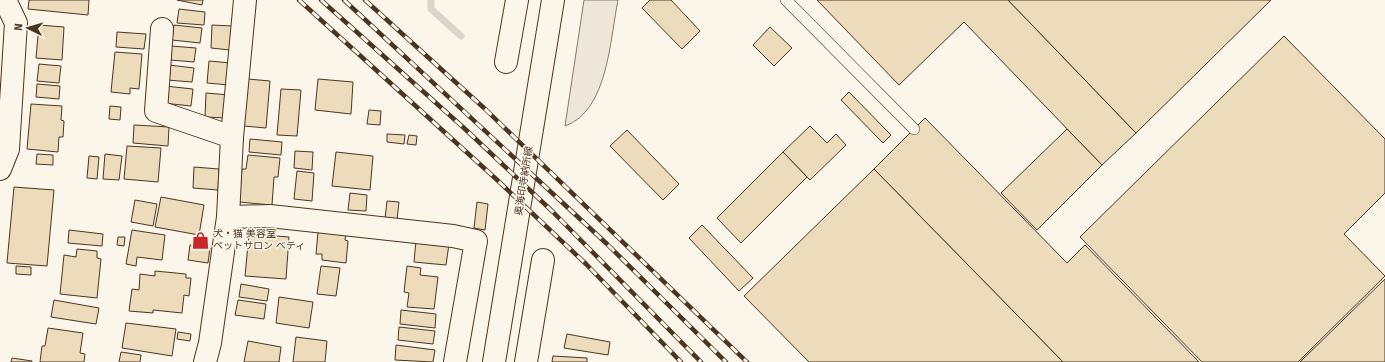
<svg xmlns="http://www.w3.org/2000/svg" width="1385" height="362" font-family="'Fira Sans','Noto Sans JP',sans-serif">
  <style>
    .green { fill: #ede6d9; stroke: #887966 }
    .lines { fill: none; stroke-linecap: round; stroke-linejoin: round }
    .stream { stroke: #dcd4c6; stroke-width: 7 }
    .building { fill: #ecdcbc; stroke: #4a3520 }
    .service-casing { stroke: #4a3520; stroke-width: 12 }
    .minor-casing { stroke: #4a3520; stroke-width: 24 }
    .secondary-casing { stroke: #4a3520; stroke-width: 24 }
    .service { stroke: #fbf6e9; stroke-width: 11 }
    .minor { stroke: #fbf6e9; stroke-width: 22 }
    .secondary { stroke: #fbf6e9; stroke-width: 22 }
    .rail-casing { stroke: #4a3520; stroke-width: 4.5 }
    .rail { stroke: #fbf6e9; stroke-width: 3; stroke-dasharray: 9; stroke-linecap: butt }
    .labels { text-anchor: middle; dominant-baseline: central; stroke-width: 3; stroke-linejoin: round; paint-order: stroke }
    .street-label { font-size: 10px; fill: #4a3520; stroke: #fbf6e9 }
    .poi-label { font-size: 10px; fill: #4a3520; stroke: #fbf6e9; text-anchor: start }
  </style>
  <rect width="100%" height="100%" fill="#fbf6e9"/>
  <path class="green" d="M584,0H618C610,39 608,111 565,126Z"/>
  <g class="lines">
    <polyline class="stream" points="431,0 431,9 461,36"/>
  </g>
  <g class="building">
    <polygon points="29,0 89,0 88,15 28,9"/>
    <polygon points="177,0 203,0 202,5"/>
    <polygon points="650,0 671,0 700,31 682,49 642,8"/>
    <polygon points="817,0 1008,0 1136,133 1102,165 964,22 899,85"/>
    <polygon points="1008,0 1271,0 1136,133"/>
    <polygon points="179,9 205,12 204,25 177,23"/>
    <polygon points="39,25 64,27 62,60 36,58"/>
    <polygon points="174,25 202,28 200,43 172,40"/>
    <polygon points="212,25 232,26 230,50 211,48"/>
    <polygon points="770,27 792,48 774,66 753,45"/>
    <polygon points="117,32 146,34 144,49 116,47"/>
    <polygon points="1284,36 1385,139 1385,193 1344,234 1385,276 1298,362 1202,362 1080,237"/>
    <polygon points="171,46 196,48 194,62 170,60"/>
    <polygon points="115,52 142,54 139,89 130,88 130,94 111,92"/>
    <polygon points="209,61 231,63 229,85 207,83"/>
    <polygon points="39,64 61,66 59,83 37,81"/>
    <polygon points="169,65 194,68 192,82 167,80"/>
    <polygon points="248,79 270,81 266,128 244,126"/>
    <polygon points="318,79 353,82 351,114 315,110"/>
    <polygon points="37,84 60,86 59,99 36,97"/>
    <polygon points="165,86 193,89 191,106 163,103"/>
    <polygon points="281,89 301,90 297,136 277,135"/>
    <polygon points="849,92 891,135 883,143 841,100"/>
    <polygon points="206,93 229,95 227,118 205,117"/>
    <polygon points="31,104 62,106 61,120 64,121 63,137 59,137 58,152 27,149"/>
    <polygon points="110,106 121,107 120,120 109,119"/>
    <polygon points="369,110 381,111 380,125 367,124"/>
    <polygon points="925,118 1067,263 1085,245 1199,362 1063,362 874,169"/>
    <polygon points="134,125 169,127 168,146 133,143"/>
    <polygon points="810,126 827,143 836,134 846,145 810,180 783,152"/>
    <polygon points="1067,129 1102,165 1037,230 1001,193"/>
    <polygon points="627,130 679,184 663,200 610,146"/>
    <polygon points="387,134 405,135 404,144 387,142"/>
    <polygon points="409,135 417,136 416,145 407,144"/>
    <polygon points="250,139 282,142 281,155 249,152"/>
    <polygon points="127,146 161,148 158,182 124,179"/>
    <polygon points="295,151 313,152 312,170 294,168"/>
    <polygon points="336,152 373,156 370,190 332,186"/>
    <polygon points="783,152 807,177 741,243 717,218"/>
    <polygon points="37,154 53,155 53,165 36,164"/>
    <polygon points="105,154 122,156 119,180 103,179"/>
    <polygon points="248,155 280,158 278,177 274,177 272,205 239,202 242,169 246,169"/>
    <polygon points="89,156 99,157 97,179 87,178"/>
    <polygon points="194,167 219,169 218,190 193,188"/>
    <polygon points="874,169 1063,362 809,362 744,296"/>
    <polygon points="297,171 314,173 312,201 294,199"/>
    <polygon points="14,187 54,190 47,266 7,263"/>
    <polygon points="350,193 367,195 366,211 348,210"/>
    <polygon points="161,197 204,205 199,235 155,227"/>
    <polygon points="135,200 157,204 153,226 131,222"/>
    <polygon points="387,201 399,202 397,220 385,219"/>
    <polygon points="477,202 488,204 485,230 474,228"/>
    <polygon points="702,225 753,278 739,291 689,238"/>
    <polygon points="69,230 103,234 102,246 68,243"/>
    <polygon points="132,230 165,235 162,260 137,257 136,266 126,264"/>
    <polygon points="318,232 346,234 345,240 348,241 346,263 322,260 322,254 316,254"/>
    <polygon points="249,234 289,237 286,279 245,276"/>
    <polygon points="118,237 125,237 124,246 117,245"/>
    <polygon points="416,241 449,244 446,265 414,262"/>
    <polygon points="190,245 210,248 208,263 188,260"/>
    <polygon points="77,249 97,251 97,258 101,259 97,298 60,294 64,255 76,257"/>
    <polygon points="16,266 31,267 31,275 16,274"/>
    <polygon points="321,266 340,268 336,296 317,294"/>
    <polygon points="407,266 421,268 420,275 438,277 434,309 407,307 409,293 404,292"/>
    <polygon points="155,271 186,274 186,278 191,278 189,296 184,295 182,313 153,310 153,313 129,311 132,289 139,290 140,274 155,276"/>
    <polygon points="1385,279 1385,362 1300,362"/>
    <polygon points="241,284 269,289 267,301 239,297"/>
    <polygon points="279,297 313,302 309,328 276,323"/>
    <polygon points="54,300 99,308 96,324 51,317"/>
    <polygon points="238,300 266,304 264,319 235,315"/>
    <polygon points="401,310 436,314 435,328 400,324"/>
    <polygon points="126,323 176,329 172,356 122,348"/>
    <polygon points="399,327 435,331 433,344 398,340"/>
    <polygon points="48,328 83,333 80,353 85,354 84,362 40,362 42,346 45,346"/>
    <polygon points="178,332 191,334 190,341 177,339"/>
    <polygon points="567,334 610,342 608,355 564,348"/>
    <polygon points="296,337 327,341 325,362 293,362"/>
    <polygon points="248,341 281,347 279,362 244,362"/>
    <polygon points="396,345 435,350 433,362 395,360"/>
    <polygon points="121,352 141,355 140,362 119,362"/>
    <polygon points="553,356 587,358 587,362 552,362"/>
    <polygon points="12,358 32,361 32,362 11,362"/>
  </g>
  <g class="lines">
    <defs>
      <polyline id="service" points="786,0 914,129"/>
      <g id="minor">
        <polyline points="162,29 156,111 232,137"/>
        <polyline points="506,62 517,0"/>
        <polyline points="0,169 8,149 16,23 5,0"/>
        <polyline points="228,217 270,216 453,236 476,241 455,362"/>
        <polyline points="205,362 210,343 228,217 232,137 245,0"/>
        <polyline points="526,362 543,260"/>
      </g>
      <polyline id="secondary" points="494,362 553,0"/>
    </defs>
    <use href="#service" class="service-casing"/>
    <use href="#minor" class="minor-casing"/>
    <use href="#secondary" class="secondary-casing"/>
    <use href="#service" class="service"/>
    <use href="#minor" class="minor"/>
    <use href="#secondary" class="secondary"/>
    <defs>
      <g id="rail">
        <polyline points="299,0 495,178 586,264 681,362"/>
        <polyline points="321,0 464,128 552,211 701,362"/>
        <polyline points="344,0 607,244 726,362"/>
        <polyline points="365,0 484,108 747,362"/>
      </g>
    </defs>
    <use href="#rail" class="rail-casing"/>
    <use href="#rail" class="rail"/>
  </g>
  <defs>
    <symbol id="shop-bare" viewBox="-9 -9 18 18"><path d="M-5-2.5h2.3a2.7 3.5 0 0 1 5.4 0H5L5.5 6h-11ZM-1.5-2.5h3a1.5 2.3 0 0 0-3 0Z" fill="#c62828" stroke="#fbf6e9" stroke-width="2.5" paint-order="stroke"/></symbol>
  </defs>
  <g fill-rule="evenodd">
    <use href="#shop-bare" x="188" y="228" width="25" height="25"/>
  </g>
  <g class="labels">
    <g class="street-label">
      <text transform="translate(524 181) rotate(-81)">奥海印寺納所線</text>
    </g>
    <g class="poi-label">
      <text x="213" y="234">犬・猫 美容室<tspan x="213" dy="12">ペットサロン ベティ</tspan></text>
    </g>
  </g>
  <g transform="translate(28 28) rotate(275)" stroke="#fbf6e9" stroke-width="3" paint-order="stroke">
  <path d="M0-3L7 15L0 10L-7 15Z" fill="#4a3520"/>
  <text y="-6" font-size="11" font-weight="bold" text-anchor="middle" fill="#4a3520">N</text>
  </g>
</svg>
